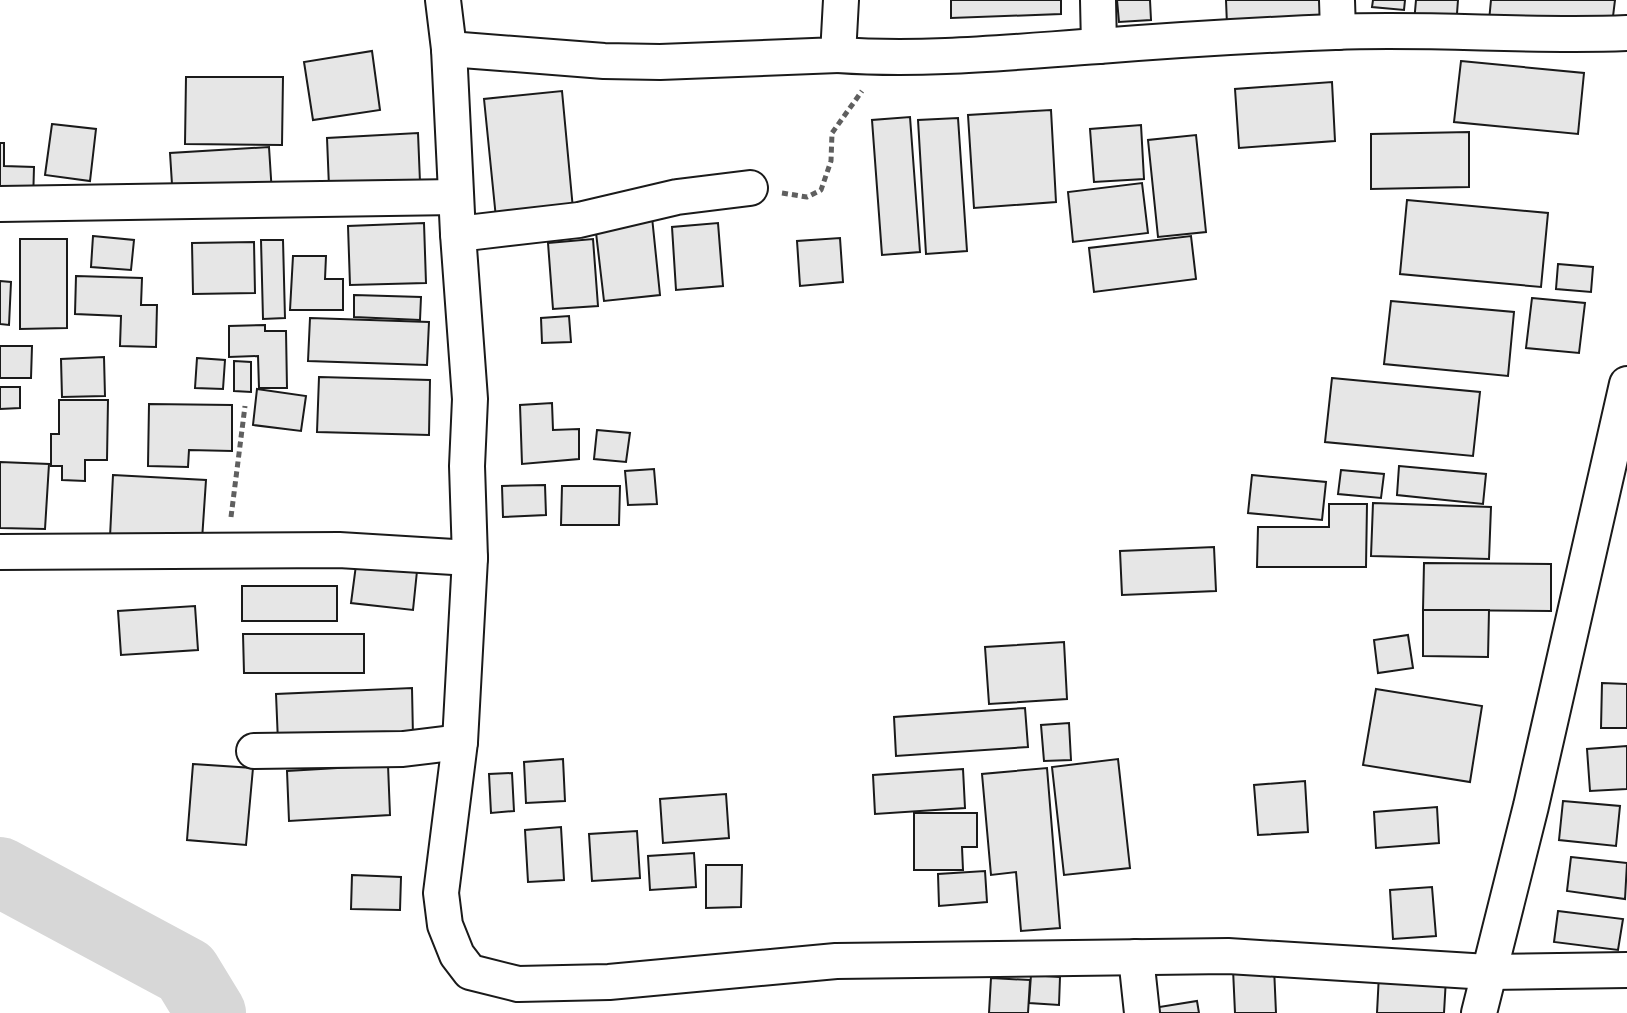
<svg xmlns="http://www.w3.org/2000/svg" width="1627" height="1013" font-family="Poppins,sans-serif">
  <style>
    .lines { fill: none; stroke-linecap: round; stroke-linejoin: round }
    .river { stroke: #d7d7d7; stroke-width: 70 }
    .building { fill: #e6e6e6; stroke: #1a1a1a; stroke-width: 2 }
    .street-casing { stroke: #1a1a1a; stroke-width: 38 }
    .path { stroke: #5f5f5f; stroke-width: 5; stroke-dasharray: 6 4; stroke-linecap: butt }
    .street { stroke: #fff; stroke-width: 34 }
  </style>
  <rect width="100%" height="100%" fill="#fff"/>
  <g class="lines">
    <polyline class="river" points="0,872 186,972 211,1013"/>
  </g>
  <g class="building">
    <polygon points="951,0 1061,0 1061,14 951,18"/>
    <polygon points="1117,0 1150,0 1151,20 1119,22"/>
    <polygon points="1226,0 1320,0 1322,19 1227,25"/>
    <polygon points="1373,0 1405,0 1404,10 1372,7"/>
    <polygon points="1416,0 1458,0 1456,27 1414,23"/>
    <polygon points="1491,0 1615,0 1611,33 1489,21"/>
    <polygon points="372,51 380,110 313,120 304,62"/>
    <polygon points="1461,61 1584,73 1578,134 1454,122"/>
    <polygon points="186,77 283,77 282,145 185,144"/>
    <polygon points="1332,82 1335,141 1239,148 1235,89"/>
    <polygon points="562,91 574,220 497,228 484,99"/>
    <polygon points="1051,110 1056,202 974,208 968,115"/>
    <polygon points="910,117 920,252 882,255 872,120"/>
    <polygon points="958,118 967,251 926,254 918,120"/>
    <polygon points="52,124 96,129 90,181 45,175"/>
    <polygon points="1141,125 1144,179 1094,182 1090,129"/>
    <polygon points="1469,132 1469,187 1371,189 1371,134"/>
    <polygon points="418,133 420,182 329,187 327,138"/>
    <polygon points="1196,135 1206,232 1158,237 1148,140"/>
    <polygon points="0,143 4,143 4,166 34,167 33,203 0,202"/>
    <polygon points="269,147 272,194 173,200 170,153"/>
    <polygon points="1142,183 1148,233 1073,242 1068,192"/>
    <polygon points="1407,200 1548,213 1541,287 1400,274"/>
    <polygon points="652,217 660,295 604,301 595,224"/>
    <polygon points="424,223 426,283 350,285 348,226"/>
    <polygon points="718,223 723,286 676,290 672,227"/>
    <polygon points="93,236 134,240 131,270 91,267"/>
    <polygon points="1191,236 1196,279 1094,292 1089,248"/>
    <polygon points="840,238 843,282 800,286 797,241"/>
    <polygon points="20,239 67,239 67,328 20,329"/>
    <polygon points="593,239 598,306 553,309 548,243"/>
    <polygon points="261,240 283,240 285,318 263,319"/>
    <polygon points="254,242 255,293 193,294 192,243"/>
    <polygon points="293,256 326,256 325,279 343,279 343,310 290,310"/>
    <polygon points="1558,264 1593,267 1591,292 1556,289"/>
    <polygon points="76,276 142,278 141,305 157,305 156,347 120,346 121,316 75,314"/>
    <polygon points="0,281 11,282 9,325 0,324"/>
    <polygon points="354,295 421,297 420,320 354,317"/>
    <polygon points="1532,298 1585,303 1579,353 1526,348"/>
    <polygon points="1391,301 1514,312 1508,376 1384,364"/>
    <polygon points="569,316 571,342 542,343 541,318"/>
    <polygon points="310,318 429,322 427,365 308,361"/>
    <polygon points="265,325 265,331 286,331 287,388 259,388 258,356 229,357 229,326"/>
    <polygon points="0,346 32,346 31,378 0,378"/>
    <polygon points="104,357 105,396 62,397 61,359"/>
    <polygon points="197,358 225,360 223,389 195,388"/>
    <polygon points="234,361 251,362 251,392 234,391"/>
    <polygon points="319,377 430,380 429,435 317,432"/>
    <polygon points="1332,378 1480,392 1473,456 1325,442"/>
    <polygon points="0,387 20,387 20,408 0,409"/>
    <polygon points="257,389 306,396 301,431 253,425"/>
    <polygon points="59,400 108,400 107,460 85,460 85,481 62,480 62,466 51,466 51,434 59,434"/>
    <polygon points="552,403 553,430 579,429 579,459 522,464 520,405"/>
    <polygon points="149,404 232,405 232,451 189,450 188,467 148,466"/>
    <polygon points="597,430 630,433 626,462 594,459"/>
    <polygon points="0,462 49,464 45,529 0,528"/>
    <polygon points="1399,466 1486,474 1483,504 1397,495"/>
    <polygon points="654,469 657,504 628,505 625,471"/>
    <polygon points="1341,470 1384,474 1381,498 1338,494"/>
    <polygon points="113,475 206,480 202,540 110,537"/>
    <polygon points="1252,475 1326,482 1322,520 1248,513"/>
    <polygon points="545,485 546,515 503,517 502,486"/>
    <polygon points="562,486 620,486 619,525 561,525"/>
    <polygon points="1373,503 1491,507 1489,559 1371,556"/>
    <polygon points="1329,504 1367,504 1366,567 1257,567 1258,527 1329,527"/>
    <polygon points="1214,547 1216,591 1122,595 1120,551"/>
    <polygon points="1424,563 1551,564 1551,611 1423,610"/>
    <polygon points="356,565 417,571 413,610 351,603"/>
    <rect x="242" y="586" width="95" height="35"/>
    <polygon points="195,606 198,650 121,655 118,611"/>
    <polygon points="1423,610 1489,610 1488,657 1423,656"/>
    <polygon points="243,634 364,634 364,673 244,673"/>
    <polygon points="1408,635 1413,668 1378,673 1374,640"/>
    <polygon points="1064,642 1067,699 989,704 985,647"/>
    <polygon points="1602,683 1627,684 1627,728 1601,728"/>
    <polygon points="412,688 413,737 278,742 276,694"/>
    <polygon points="1376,689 1482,706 1470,782 1363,765"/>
    <polygon points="1025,708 1028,747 896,756 894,717"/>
    <polygon points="1069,723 1071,760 1044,761 1041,725"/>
    <polygon points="1627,746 1627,789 1590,791 1587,749"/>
    <polygon points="563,759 565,801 526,803 524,762"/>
    <polygon points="1118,759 1130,868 1064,875 1052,767"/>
    <polygon points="193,764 253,768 246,845 187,840"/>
    <polygon points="388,765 390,815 289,821 287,771"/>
    <polygon points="1047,768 1060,928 1021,931 1016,872 991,875 982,774"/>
    <polygon points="963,769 965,808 875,814 873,775"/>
    <polygon points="512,773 514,811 491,813 489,774"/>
    <polygon points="1305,781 1308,832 1258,835 1254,785"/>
    <polygon points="726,794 729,838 663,843 660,799"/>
    <polygon points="1563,801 1620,806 1616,846 1559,840"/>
    <polygon points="1437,807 1439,843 1376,848 1374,812"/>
    <polygon points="914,813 977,813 977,847 962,847 963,870 914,870"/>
    <polygon points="561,827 564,880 528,882 525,830"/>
    <polygon points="637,831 640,878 592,881 589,834"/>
    <polygon points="694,853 696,887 650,890 648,856"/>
    <polygon points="1571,857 1627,863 1625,899 1567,891"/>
    <polygon points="706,865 742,865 741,907 706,908"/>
    <polygon points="985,871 987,902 939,906 938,874"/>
    <polygon points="352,875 401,877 400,910 351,909"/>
    <polygon points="1432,887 1436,936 1393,939 1390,890"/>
    <polygon points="1558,911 1623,919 1618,950 1554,942"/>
    <polygon points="1274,967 1276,1013 1235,1013 1233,969"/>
    <polygon points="1379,974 1446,978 1444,1013 1377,1013"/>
    <polygon points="1031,975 1060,977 1059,1005 1029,1003"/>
    <polygon points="991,978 1030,980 1028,1013 989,1013"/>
    <polygon points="1197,1001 1199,1013 1154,1013 1153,1008"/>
  </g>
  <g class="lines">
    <defs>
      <g id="street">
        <polyline points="443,0 449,49 458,234 470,399 467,466 470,558 460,742 441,893 445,925 457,955 470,972 518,984 609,982 836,961 1228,956 1488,972 1627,970"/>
        <polyline points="1098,0 1099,46"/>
        <polyline points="1337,0 1338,32"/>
        <polyline points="449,49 604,61 660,62 838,55 841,0"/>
        <path d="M838,55C926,61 1011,52 1099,46C1177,40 1257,35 1335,32C1433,28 1530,37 1627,33"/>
        <polyline points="0,204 456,197"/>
        <polyline points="458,234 579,220 677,197 750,188"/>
        <polyline points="0,552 339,550 470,558"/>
        <polyline points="254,751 403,749 460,742"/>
        <polyline points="1136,957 1142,1013"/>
        <polyline points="1479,1013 1531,806 1627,384"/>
      </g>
    </defs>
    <use href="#street" class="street-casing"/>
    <g class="path">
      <polyline points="782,193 807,197 821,190 831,161 832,133 862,91"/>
      <polyline points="231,517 245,406"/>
    </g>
    <use href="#street" class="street"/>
  </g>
</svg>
